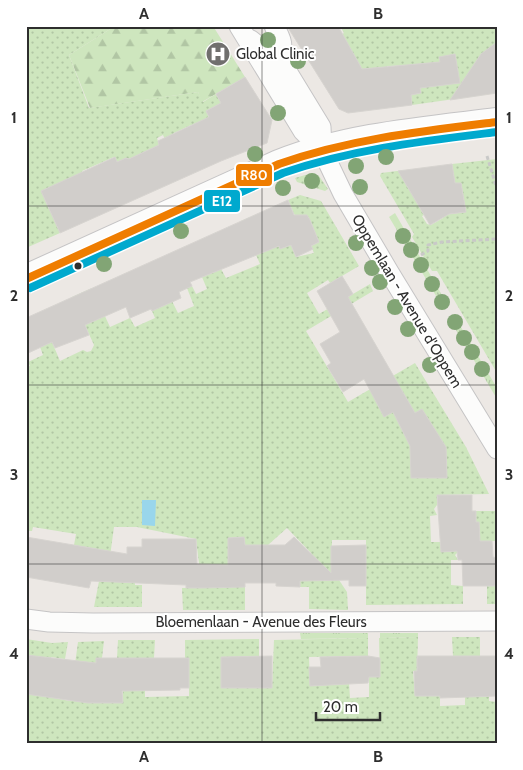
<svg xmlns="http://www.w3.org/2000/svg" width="523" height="770" font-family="Cabin,sans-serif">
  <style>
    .grass { fill: url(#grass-tufts) }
    .forest { fill: url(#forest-firs) }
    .park { fill: url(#park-dots) }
    .water { fill: #99d6ec }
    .building { fill: #d1cecb; stroke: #d7d4d0 }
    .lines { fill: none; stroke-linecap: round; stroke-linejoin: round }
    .street-casing { stroke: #c5c4c5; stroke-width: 21 }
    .secondary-casing { stroke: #c5c4c5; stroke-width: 30 }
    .path { stroke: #c9c9c8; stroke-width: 3; stroke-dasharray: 4 2.5; stroke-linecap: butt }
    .street { stroke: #fcfcfb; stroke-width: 19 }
    .secondary { stroke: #fcfcfb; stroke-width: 28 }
    .bus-1-casing { stroke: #fff; stroke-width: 11 }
    .bus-2-casing { stroke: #fff; stroke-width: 11 }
    .bus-1 { stroke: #ef7d00; stroke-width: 8 }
    .bus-2 { stroke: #00a9ce; stroke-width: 8 }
    .tree { fill: #82a575 }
    .grid { fill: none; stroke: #2e2e2e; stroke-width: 1; stroke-opacity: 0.55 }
    .bus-dot { fill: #2e2e2e; stroke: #fff; stroke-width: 2 }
    .labels { text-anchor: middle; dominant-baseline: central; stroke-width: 4; stroke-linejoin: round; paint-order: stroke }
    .poi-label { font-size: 15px; fill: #2e2e2e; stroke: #fff; text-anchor: start }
    .street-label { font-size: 15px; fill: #2e2e2e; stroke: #fff }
    .line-badge { stroke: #fff; stroke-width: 2 }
    .badge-label { font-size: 14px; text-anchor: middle; font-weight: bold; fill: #fff }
    .neatline { fill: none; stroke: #2e2e2e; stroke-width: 2 }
    .grid-label { font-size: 16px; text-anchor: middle; font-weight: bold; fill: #2e2e2e }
  </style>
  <defs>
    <pattern id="grass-tufts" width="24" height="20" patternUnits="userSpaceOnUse" patternTransform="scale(1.25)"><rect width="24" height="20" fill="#cee6be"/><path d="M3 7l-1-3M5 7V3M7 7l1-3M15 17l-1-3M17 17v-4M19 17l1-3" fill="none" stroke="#b1c6a4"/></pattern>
    <pattern id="forest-firs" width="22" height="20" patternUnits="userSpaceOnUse" patternTransform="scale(1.25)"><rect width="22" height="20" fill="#cee6be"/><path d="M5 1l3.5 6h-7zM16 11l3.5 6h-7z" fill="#b1c6a4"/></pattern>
    <pattern id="park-dots" width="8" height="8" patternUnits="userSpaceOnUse" patternTransform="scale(1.25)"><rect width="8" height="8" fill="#cee6be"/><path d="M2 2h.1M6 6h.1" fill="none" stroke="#b1c6a4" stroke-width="1.8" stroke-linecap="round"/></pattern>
  </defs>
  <rect width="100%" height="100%" fill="#ece8e4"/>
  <g class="grass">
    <polygon points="395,213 447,304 442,306 389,217"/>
    <polygon points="455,317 497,388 497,399 450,320"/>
    <polygon points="300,633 368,633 368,638 301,639"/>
    <polygon points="380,633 418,633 418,637 380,638"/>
  </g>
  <polygon class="forest" points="115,26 213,26 245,77 202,102 198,92 90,108 69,55"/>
  <g class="park">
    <polygon points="26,26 115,26 69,55 89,108 198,92 203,102 216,94 221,103 206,111 228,158 191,125 174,133 168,146 163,135 157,138 159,145 129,159 126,158 117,162 114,157 82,171 83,175 41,191 60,233 26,248"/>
    <polygon points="340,26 497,26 497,93 412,105 411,95 421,93 417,65 387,66 388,77 359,69 361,67 338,38 344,33"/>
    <polygon points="497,159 497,373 437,271 432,271 412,237 414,234 380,176 381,173 405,170 402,177 424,215 422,216 427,224 431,225 443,218 443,215 466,212 461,183 455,183 452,164"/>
    <polygon points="312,173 319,176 328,189 325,191 297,182 295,178"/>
    <polygon points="300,195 321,201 359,266 330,283 328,280 307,293 319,314 370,284 373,291 306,331 348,402 415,363 466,447 489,494 437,495 437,505 434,509 437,515 430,516 431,542 458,542 458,552 455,555 458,560 451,560 451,585 463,586 463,604 366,605 366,540 332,540 331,580 339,580 347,592 348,610 309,609 309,587 300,587 300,562 311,553 287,528 268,545 245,545 244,537 228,538 230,587 245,587 245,610 183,610 182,588 202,588 196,539 137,527 114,527 109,564 135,582 135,585 142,585 142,607 94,607 100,576 92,575 96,549 74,545 76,534 33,527 32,531 26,531 26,367 30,366 28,362 43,355 40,347 52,342 60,361 83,350 87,352 91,351 94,345 72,297 92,288 110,327 130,318 135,327 155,318 152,311 172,301 178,313 194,306 187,288 192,286 196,294 207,289 202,277 221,269 226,278 260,264 241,221 263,212 280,249 291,245 296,257 314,253 311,246 319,242 310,220 296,218 288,200"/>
    <polygon points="476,511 497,511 497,541 480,541 479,522 476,522"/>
    <polygon points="497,585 497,604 487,604 487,586"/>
    <polygon points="418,637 417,671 413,671 415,696 440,696 440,706 465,705 465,672 453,656 452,637 480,637 480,656 489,680 489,701 497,702 497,744 26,744 26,690 32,656 26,655 26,639 52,643 68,642 65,659 51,657 44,696 70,701 78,642 104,641 102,658 96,658 96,703 123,702 122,658 117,658 118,640 155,640 154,658 145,658 145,697 189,696 189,658 185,658 185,640 259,639 259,657 221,657 221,688 272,688 274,640 368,638 368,656 309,657 310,686 349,683 350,698 369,697 369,677 380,677 379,638"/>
  </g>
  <polygon class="water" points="142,500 156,500 155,526 142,525"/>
  <g class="building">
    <polygon points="287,26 338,26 362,69 440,62 439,57 455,54 460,83 420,88 421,93 411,95 412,105 348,113 339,109"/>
    <polygon points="497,42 497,93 450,100 481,54"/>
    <polygon points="245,77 272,120 267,143 221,161 60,233 41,191 115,157 117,162 126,158 129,159 159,145 158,141 209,117 206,111 221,103 216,94"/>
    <polygon points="452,164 455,183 461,183 466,212 449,214 430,225 398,171"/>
    <polygon points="288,200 294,215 307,215 310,220 319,242 311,246 313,249 296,257 291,245 280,249 279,246 190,282 192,286 179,292 181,298 152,311 151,309 130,318 126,307 85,325 89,335 55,348 52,342 26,354 26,318"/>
    <polygon points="342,276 353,294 348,297 415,413 422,409 446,447 447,478 411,478 410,446 393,412 384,417 364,379 343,392 327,366 331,363 320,344 340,332 317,291"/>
    <polygon points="437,495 472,495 472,511 476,511 476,522 479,522 480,541 492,541 493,557 497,558 497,585 494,586 463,586 462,560 458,560 457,551 441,552"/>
    <polygon points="26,537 127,554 127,547 142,547 142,539 196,539 197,564 228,565 228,538 244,537 245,545 285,545 294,537 331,573 331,546 366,545 366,586 349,586 349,580 300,581 300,587 276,586 276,583 245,583 245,587 202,588 186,588 186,585 91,581 89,588 26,577"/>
    <polygon points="26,655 96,663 96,658 189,658 189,688 180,688 180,690 122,691 123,703 88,703 26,694"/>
    <polygon points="272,656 272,688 221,688 221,657"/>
    <polygon points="368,656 380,658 380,677 369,677 368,683 310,686 309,667 321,667 320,657"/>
    <polygon points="417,656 497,656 497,696 440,698 440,696 415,696 414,671 417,671"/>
  </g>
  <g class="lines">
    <defs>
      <g id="street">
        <polyline points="239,26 303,131 322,150 343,194 389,272 497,449"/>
        <path d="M274,26C282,39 285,47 278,61"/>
        <polyline points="251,40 285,68 321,127 322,150"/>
        <polyline points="26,619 49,622 93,623 497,621"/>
      </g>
      <path id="secondary" d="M26,279L279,164C347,137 424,131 497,122"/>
    </defs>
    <use href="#street" class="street-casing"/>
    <use href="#secondary" class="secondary-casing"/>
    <g class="path">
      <polyline points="487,156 497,189"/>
      <polyline points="421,255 428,251 428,245 442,242 497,239"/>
    </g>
    <use href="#street" class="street"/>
    <use href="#secondary" class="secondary"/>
    <defs>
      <path id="bus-1" d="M26,279L279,164C350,139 423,131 497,122"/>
      <path id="bus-2" d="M30,288L283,173C352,149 424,141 497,132"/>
    </defs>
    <use href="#bus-1" class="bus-1-casing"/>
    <use href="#bus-2" class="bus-2-casing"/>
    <use href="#bus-1" class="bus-1"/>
    <use href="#bus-2" class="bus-2"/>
  </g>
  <g class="tree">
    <circle cx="268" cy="40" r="8"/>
    <circle cx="298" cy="61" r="8"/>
    <circle cx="278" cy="113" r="8"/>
    <circle cx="255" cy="154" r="8"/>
    <circle cx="386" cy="157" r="8"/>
    <circle cx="356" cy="166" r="8"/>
    <circle cx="312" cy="181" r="8"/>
    <circle cx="360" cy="187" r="8"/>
    <circle cx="283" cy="188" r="8"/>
    <circle cx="181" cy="231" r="8"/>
    <circle cx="403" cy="236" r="8"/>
    <circle cx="356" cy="243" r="8"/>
    <circle cx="411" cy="250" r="8"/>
    <circle cx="104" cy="264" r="8"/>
    <circle cx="421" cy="265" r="8"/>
    <circle cx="372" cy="268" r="8"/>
    <circle cx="380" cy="282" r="8"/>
    <circle cx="432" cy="284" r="8"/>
    <circle cx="442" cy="302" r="8"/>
    <circle cx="395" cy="307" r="8"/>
    <circle cx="455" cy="322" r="8"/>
    <circle cx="408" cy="329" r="8"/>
    <circle cx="464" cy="338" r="8"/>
    <circle cx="472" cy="352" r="8"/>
    <circle cx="430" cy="365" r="8"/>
    <circle cx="482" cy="369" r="8"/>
  </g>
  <path class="grid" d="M262,26V744M26,206H497M26,385H497M26,564H497"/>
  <defs>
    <symbol id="hospital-disc" viewBox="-11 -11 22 22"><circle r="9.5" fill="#706f6e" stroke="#fff"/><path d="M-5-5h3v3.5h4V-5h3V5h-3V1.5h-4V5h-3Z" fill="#fff"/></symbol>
  </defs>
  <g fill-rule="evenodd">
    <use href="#hospital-disc" x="204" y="40" width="28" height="28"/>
  </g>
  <circle class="bus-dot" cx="78" cy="266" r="4.5"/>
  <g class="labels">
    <g class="poi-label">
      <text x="236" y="54">Global Clinic</text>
    </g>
    <g class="street-label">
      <text transform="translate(407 301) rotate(59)">Oppemlaan - Avenue d'Oppem</text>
      <text x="261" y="622">Bloemenlaan - Avenue des Fleurs</text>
    </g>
  </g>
  <g class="line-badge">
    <rect x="235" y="163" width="38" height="24" rx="5" fill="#ef7d00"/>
    <rect x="203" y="189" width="38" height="24" rx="5" fill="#00a9ce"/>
  </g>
  <g class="badge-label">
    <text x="254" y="180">R80</text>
    <text x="222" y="206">E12</text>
  </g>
  <rect width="523" height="770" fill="none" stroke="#ffffff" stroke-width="55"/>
  <path d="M316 712v8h64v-8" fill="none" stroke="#2e2e2e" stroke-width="2.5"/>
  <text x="323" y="712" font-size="15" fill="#2e2e2e" stroke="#ffffff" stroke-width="4" paint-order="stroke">20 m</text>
  <rect x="28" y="28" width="468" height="714" class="neatline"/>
  <g class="grid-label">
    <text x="144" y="19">A</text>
    <text x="378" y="19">B</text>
    <text x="14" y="123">1</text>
    <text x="509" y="123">1</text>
    <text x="14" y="301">2</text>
    <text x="509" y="301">2</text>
    <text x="14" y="480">3</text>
    <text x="509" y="480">3</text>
    <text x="14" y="659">4</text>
    <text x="509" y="659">4</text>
    <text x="144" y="762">A</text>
    <text x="378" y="762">B</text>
  </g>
</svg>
